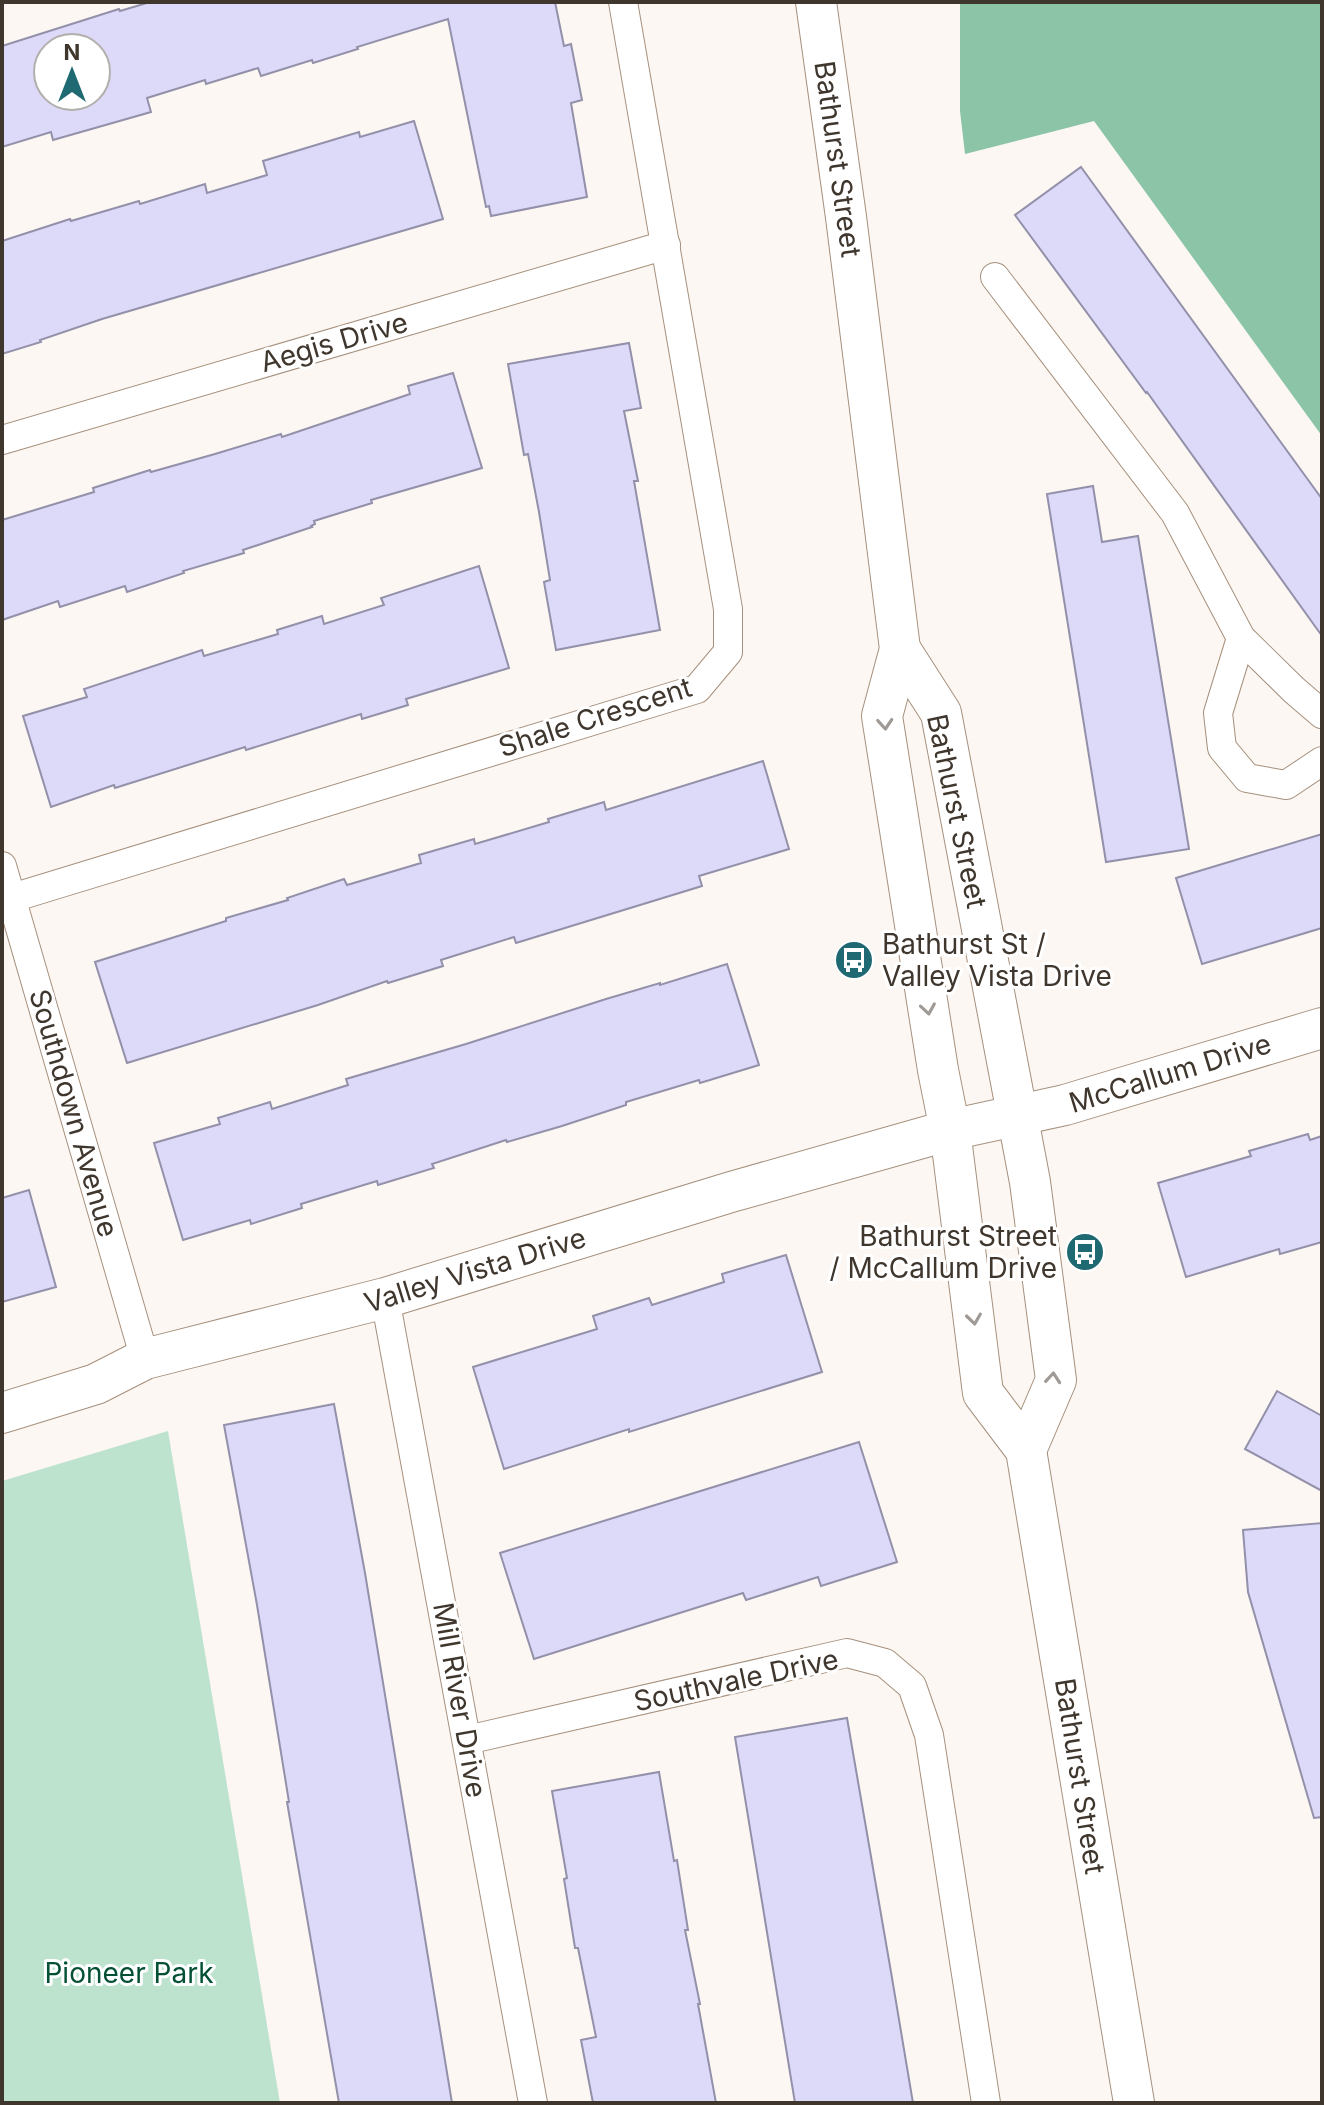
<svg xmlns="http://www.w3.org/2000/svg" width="1324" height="2105" font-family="Inter,sans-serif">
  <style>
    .green { fill: #bde3cf }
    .forest { fill: #8bc4a7 }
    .building { fill: #ddd9f9; stroke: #9390a9; stroke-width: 2; fill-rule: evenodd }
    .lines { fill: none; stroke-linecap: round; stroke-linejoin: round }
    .street-casing { stroke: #a6907d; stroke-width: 30 }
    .secondary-casing { stroke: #a6907d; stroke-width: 42 }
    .street { stroke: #fff; stroke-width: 28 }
    .secondary { stroke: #fff; stroke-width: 40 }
    .oneway { stroke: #9f9a96 }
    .labels { text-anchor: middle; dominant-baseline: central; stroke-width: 6; stroke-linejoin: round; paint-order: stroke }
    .street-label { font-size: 28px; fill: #3f362e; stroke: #fff }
    .poi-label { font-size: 28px; fill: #3f362e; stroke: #fff; text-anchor: start }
    .park-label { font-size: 28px; fill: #045035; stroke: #fff }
  </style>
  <rect width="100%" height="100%" fill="#fcf7f3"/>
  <polygon class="green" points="168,1431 280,2103 2,2103 2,1481"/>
  <polygon class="forest" points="960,2 1322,2 1322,436 1094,121 965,154 960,111"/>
  <g class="building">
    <path d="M150,2H555L564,46L571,44L582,100L571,103L587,197L491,216L489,206L486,207L448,19L357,47L358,49L313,63L312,60L261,76L258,68L206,84L205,80L147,98L151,112L53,140L51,132L2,147V46L119,9L120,11ZM48,48H96V96H48Z"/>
    <polygon points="414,121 443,219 102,319 40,340 41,342 2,354 2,241 70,219 71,221 139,201 140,204 205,184 207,193 267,175 263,161 359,132 360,137"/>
    <polygon points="1081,167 1322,499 1322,636 1147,392 1146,393 1015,215"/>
    <polygon points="629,343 641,408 624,411 638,481 634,481 660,630 556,650 544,582 550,580 539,512 528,454 524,455 508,364"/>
    <polygon points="453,373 482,468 371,500 372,503 314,521 315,524 311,526 312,527 243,550 244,553 183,571 184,573 127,592 125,586 60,607 58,601 2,620 2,520 94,492 93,488 150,470 151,472 215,454 281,434 282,437 410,394 408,386"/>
    <polygon points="1093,486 1102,542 1138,536 1189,849 1106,862 1047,494"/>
    <polygon points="479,566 509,668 406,699 408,705 362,719 361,714 246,750 245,747 115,788 114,785 51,807 23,716 87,697 84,689 202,650 204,656 278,634 277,630 322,616 324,624 384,605 381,598"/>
    <polygon points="763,761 789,849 699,876 702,886 516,943 514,937 441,960 443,966 388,983 387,981 318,1005 127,1063 95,962 226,921 226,918 288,900 287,898 344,879 347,885 421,863 419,855 474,839 475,844 549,822 548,819 604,802 606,810"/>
    <polygon points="1322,834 1322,928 1202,964 1176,878"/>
    <polygon points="727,964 759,1065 700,1083 699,1080 626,1102 626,1105 562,1126 507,1142 506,1140 432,1164 434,1168 378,1185 377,1181 301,1204 302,1208 251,1224 250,1220 183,1240 154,1143 220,1124 218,1118 270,1102 272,1109 348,1085 346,1079 466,1044 606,999 660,983 660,985"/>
    <polygon points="1308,1134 1310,1140 1322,1136 1322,1242 1280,1254 1279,1249 1186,1277 1158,1183 1251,1156 1249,1151"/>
    <polygon points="29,1190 56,1287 2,1302 2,1198"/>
    <polygon points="786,1255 822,1372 629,1432 629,1429 504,1469 473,1367 597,1329 593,1316 649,1298 652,1305 724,1282 722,1274"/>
    <polygon points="1277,1391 1322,1416 1322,1491 1245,1449"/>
    <polygon points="334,1404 365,1573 452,2103 339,2103 287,1802 289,1802 257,1605 224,1425"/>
    <polygon points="859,1442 897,1562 821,1586 818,1577 746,1600 743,1593 534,1659 500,1553"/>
    <polygon points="1322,1523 1322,1817 1314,1818 1248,1592 1243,1530"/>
    <polygon points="847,1718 891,1972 913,2103 795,2103 735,1737"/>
    <polygon points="659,1772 674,1861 677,1860 688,1930 685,1930 700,2004 698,2004 716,2103 593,2103 581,2040 596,2037 578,1948 575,1948 564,1879 567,1878 552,1791"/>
  </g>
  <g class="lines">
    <defs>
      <g id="street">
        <polyline points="995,277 1175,513 1241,638 1294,690 1322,714"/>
        <polyline points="2,440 666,245"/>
        <polyline points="1241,638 1218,713 1222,748 1247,778 1286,785 1322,761"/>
        <polyline points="2,866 145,1359"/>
        <polyline points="2,901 697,689 728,652 728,609 623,2"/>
        <polyline points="385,1298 533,2103"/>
        <polyline points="467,1740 847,1653 885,1663 912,1686 929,1735 986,2103"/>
      </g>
      <g id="secondary">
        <polyline points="816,2 846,217 900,649 882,716 938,1070 950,1130 983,1393 1026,1450 1134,2103"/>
        <polyline points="900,649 941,713 1030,1182 1056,1380 1026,1450"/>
        <polyline points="2,1413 96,1384 145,1359 385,1298 731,1192 950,1130 1065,1105 1322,1028"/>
      </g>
    </defs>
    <use href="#street" class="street-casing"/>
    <use href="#secondary" class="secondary-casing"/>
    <use href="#street" class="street"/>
    <use href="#secondary" class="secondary"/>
  </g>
  <defs><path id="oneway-chevron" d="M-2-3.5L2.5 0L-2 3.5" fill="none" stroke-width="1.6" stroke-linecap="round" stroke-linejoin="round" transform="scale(2)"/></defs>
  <g class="oneway">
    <use href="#oneway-chevron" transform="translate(885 724) rotate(86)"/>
    <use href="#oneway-chevron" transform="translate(928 1009) rotate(81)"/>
    <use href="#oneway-chevron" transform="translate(974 1319) rotate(82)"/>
    <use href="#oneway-chevron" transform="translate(1053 1378) rotate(-85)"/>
  </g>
  <defs>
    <symbol id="bus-disc" viewBox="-11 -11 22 22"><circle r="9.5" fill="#1f6973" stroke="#fff"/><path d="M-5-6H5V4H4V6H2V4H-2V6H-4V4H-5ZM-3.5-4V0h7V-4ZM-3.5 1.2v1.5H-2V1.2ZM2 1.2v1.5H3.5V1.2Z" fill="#fff"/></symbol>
  </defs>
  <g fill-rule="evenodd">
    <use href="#bus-disc" x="832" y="938" width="44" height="44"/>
    <use href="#bus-disc" x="1063" y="1230" width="44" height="44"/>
  </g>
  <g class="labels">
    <g class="street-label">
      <text transform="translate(838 159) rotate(82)">Bathurst Street</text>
      <text transform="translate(334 342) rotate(-16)">Aegis Drive</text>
      <text transform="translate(595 717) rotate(-18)">Shale Crescent</text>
      <text transform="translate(957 811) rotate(78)">Bathurst Street</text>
      <text transform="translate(1170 1073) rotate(-17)">McCallum Drive</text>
      <text transform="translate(74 1113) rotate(74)">Southdown Avenue</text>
      <text transform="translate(475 1270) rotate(-17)">Valley Vista Drive</text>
      <text transform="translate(736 1680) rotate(-12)">Southvale Drive</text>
      <text transform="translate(460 1700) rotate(80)">Mill River Drive</text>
      <text transform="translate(1080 1776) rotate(81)">Bathurst Street</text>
    </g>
    <g class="poi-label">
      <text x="882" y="944">Bathurst St /<tspan x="882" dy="32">Valley Vista Drive</tspan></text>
      <text x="1057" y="1236" text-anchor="end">Bathurst Street<tspan x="1057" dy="32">/ McCallum Drive</tspan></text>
    </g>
    <g class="park-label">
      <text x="129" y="1973">Pioneer Park</text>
    </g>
  </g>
  <rect width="1324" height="2105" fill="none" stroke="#3f362e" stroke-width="8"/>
  <g transform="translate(72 72)"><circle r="38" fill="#ffffff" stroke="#b2afab" stroke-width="2"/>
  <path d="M0-6L14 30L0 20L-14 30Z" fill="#1f6973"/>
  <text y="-12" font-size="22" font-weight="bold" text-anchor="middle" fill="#3f362e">N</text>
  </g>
</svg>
